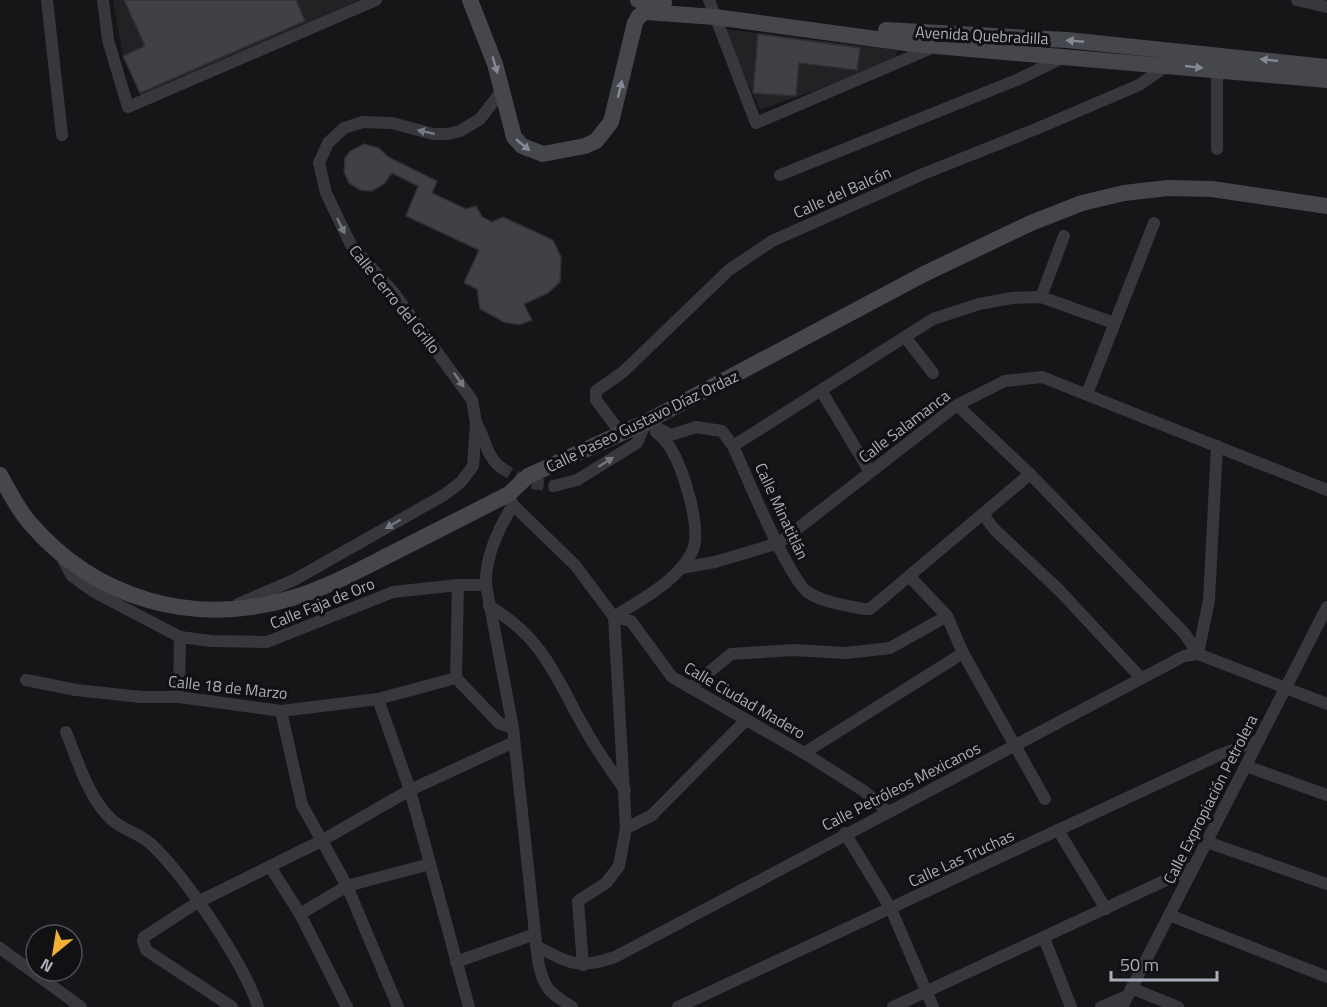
<svg xmlns="http://www.w3.org/2000/svg" width="1327" height="1007" font-family="'Titillium Web',sans-serif">
  <style>
    .built { fill: #222225 }
    .building { fill: #404145; stroke: #303034; stroke-width: 1.5 }
    .lines { fill: none; stroke-linecap: round; stroke-linejoin: round }
    .street-tunnel { stroke: #333438; stroke-width: 12; stroke-dasharray: 12 6; stroke-linecap: butt }
    .street { stroke: #37383d; stroke-width: 12 }
    .secondary { stroke: #45474d; stroke-width: 16 }
    .oneway { fill: #858993 }
    .oneway2 { fill: #757881 }
    .labels { text-anchor: middle; dominant-baseline: central; stroke-width: 6; stroke-linejoin: round; paint-order: stroke }
    .street-label { font-size: 16px; fill: #a8adb8; stroke: #111113 }
  </style>
  <rect width="100%" height="100%" fill="#161618"/>
  <g class="built">
    <polygon points="113,0 360,0 141,96 123,56"/>
    <polygon points="724,29 897,50 895,62 760,110"/>
  </g>
  <g class="building">
    <polygon points="124,0 296,0 305,21 140,93 123,56 145,46"/>
    <polygon points="758,34 860,48 857,70 799,63 796,96 753,93"/>
    <polygon points="364,144 379,148 388,157 437,181 432,193 466,209 476,206 482,217 492,222 503,217 553,240 561,257 560,282 548,293 524,304 532,320 519,325 504,322 480,309 477,289 464,283 479,250 406,216 418,186 392,173 384,184 372,191 360,190 349,183 344,172 345,158 350,151"/>
  </g>
  <g class="lines">
    <polyline class="street-tunnel" points="500,467 525,482 554,486"/>
    <g class="street">
      <polyline points="47,0 62,135"/>
      <polyline points="103,0 108,40 128,107 376,0"/>
      <polyline points="709,0 756,123 934,47"/>
      <polyline points="1297,0 1327,7"/>
      <polyline points="1217,63 1217,149"/>
      <polyline points="780,175 1019,79 1062,58"/>
      <polyline points="1041,297 1064,236"/>
      <polyline points="905,337 933,373"/>
      <polyline points="822,392 870,472"/>
      <polyline points="1087,394 1154,223"/>
      <polyline points="957,405 1030,474 1185,634 1198,654"/>
      <path d="M646,422L671,435L696,427L722,431L733,446C746,474 789,581 809,593C825,603 846,605 863,609H870L1030,474"/>
      <path d="M476,423C486,439 485,454 500,467"/>
      <polyline points="620,432 596,400 596,391 623,372 729,270 772,241 923,174 1036,129 1139,85 1168,65"/>
      <polyline points="733,446 933,319 979,304 1012,298 1041,297 1114,323"/>
      <polyline points="554,486 577,480 637,443 646,422"/>
      <polyline points="510,498 513,505 575,565 614,617 631,621 672,677 804,753 864,791 888,812"/>
      <path d="M513,505C498,529 485,556 486,585L513,728L538,961C544,989 548,991 572,1007"/>
      <polyline points="983,514 994,529 1059,590 1140,677"/>
      <polyline points="61,556 72,576 94,592 180,637 211,641 267,642 393,592 458,585 486,585"/>
      <polyline points="681,568 715,562 779,543 957,405 1005,381 1042,377 1327,490"/>
      <polyline points="910,577 947,616 963,653 1045,799"/>
      <polyline points="238,604 294,580 444,495 461,482 473,466 476,423 472,400 394,293 351,245 326,193 319,163 328,143 344,128 363,122 392,123 433,134 448,134 460,131 480,119 501,92"/>
      <path d="M489,606C547,640 557,682 589,736C600,755 613,773 625,790"/>
      <path d="M614,617C640,600 678,581 692,552C703,530 683,469 671,449C667,442 662,437 656,432"/>
      <polyline points="1198,654 1209,600 1217,446"/>
      <polyline points="456,678 458,585"/>
      <polyline points="26,680 76,690 141,697 179,697 281,711 378,699 456,678 499,723 513,728"/>
      <polyline points="690,688 731,654 793,650 846,653 890,648 947,616"/>
      <polyline points="179,697 180,637"/>
      <polyline points="378,699 410,790 469,1007"/>
      <polyline points="281,711 302,805 347,886 398,1007"/>
      <path d="M66,732C78,761 88,798 112,820C123,830 139,833 151,844C185,876 244,963 258,1007"/>
      <polyline points="804,753 963,653"/>
      <polyline points="1246,766 1327,795"/>
      <polyline points="626,828 651,816 745,721"/>
      <polyline points="1058,830 1106,909"/>
      <polyline points="845,833 891,909 933,1007"/>
      <polyline points="1207,842 1327,884"/>
      <polyline points="271,868 300,914 347,1007"/>
      <polyline points="300,914 347,886 430,864"/>
      <polyline points="1169,915 1327,977"/>
      <polyline points="1044,938 1071,1007"/>
      <path d="M536,946C570,963 577,970 615,957L1184,656L1198,654L1327,704"/>
      <polyline points="0,948 81,1007"/>
      <polyline points="456,962 535,934"/>
      <polyline points="583,965 578,901 606,883 619,866 626,828 614,617"/>
      <polyline points="1131,988 1178,1007"/>
      <polyline points="232,1007 146,950 143,941 144,937 198,902 321,841 410,790 514,742"/>
      <polyline points="678,1007 1217,756 1259,740"/>
      <polyline points="893,1007 1194,867"/>
      <polyline points="1101,1007 1127,996"/>
      <polyline points="1122,1007 1327,607"/>
    </g>
    <g class="secondary">
      <polyline points="470,0 495,64 514,137 522,146 543,154 585,146 596,141 611,122 635,23 639,16 646,12 715,17 913,44 1327,80"/>
      <polyline points="638,0 664,3"/>
      <polyline points="886,30 1067,40 1327,67"/>
      <path d="M0,475C9,491 17,508 29,522C95,599 193,628 292,598C326,588 359,570 391,554C430,534 470,514 509,494L528,476L646,422L924,274L1031,223L1082,203L1124,193L1168,188L1212,189L1327,206"/>
    </g>
  </g>
  <defs><path id="oneway-solid" d="M-6-.8H1V-3.2L6.5 0L1 3.2V.8H-6Z" transform="scale(1.5)"/></defs>
  <g class="oneway">
    <use href="#oneway-solid" transform="translate(1075 41) rotate(-175)"/>
    <use href="#oneway-solid" transform="translate(1269 60) rotate(-174)"/>
    <use href="#oneway-solid" transform="translate(495 65) rotate(74)"/>
    <use href="#oneway-solid" transform="translate(1194 67) rotate(6)"/>
    <use href="#oneway-solid" transform="translate(620 89) rotate(-76)"/>
    <use href="#oneway-solid" transform="translate(523 145) rotate(40)"/>
  </g>
  <g class="oneway2">
    <use href="#oneway-solid" transform="translate(426 132) rotate(-167)"/>
    <use href="#oneway-solid" transform="translate(341 226) rotate(64)"/>
    <use href="#oneway-solid" transform="translate(459 380) rotate(55)"/>
    <use href="#oneway-solid" transform="translate(606 462) rotate(-32)"/>
    <use href="#oneway-solid" transform="translate(393 524) rotate(150)"/>
  </g>
  <g class="labels">
    <g class="street-label">
      <text transform="translate(982 35) rotate(3)">Avenida Quebradilla</text>
      <text transform="translate(842 192) rotate(-24)">Calle del Balcón</text>
      <text transform="translate(395 299) rotate(51)">Calle Cerro del Grillo</text>
      <text transform="translate(642 421) rotate(-26)">Calle Paseo Gustavo Díaz Ordaz</text>
      <text transform="translate(904 426) rotate(-37)">Calle Salamanca</text>
      <text transform="translate(782 511) rotate(65)">Calle Minatitlán</text>
      <text transform="translate(322 603) rotate(-22)">Calle Faja de Oro</text>
      <text transform="translate(228 687) rotate(6)">Calle 18 de Marzo</text>
      <text transform="translate(745 700) rotate(30)">Calle Ciudad Madero</text>
      <text transform="translate(901 786) rotate(-27)">Calle Petróleos Mexicanos</text>
      <text transform="translate(1210 799) rotate(-63)">Calle Expropiación Petrolera</text>
      <text transform="translate(961 858) rotate(-25)">Calle Las Truchas</text>
    </g>
  </g>
  <g transform="translate(54 953) rotate(210)"><circle r="28" fill="#111113" stroke="#4d4f55" stroke-width="1.5"/>
  <path d="M0-4.5L10 22L0 15L-10 22Z" fill="#f2b134"/>
  <text y="-9" font-size="16" font-weight="bold" text-anchor="middle" fill="#a8adb8">N</text>
  </g>
  <path d="M1111 971v9h106v-9" fill="none" stroke="#a8adb8" stroke-width="3"/>
  <text x="1120" y="971" font-size="18" fill="#a8adb8" stroke="#111113" stroke-width="4.5" paint-order="stroke">50 m</text>
</svg>
